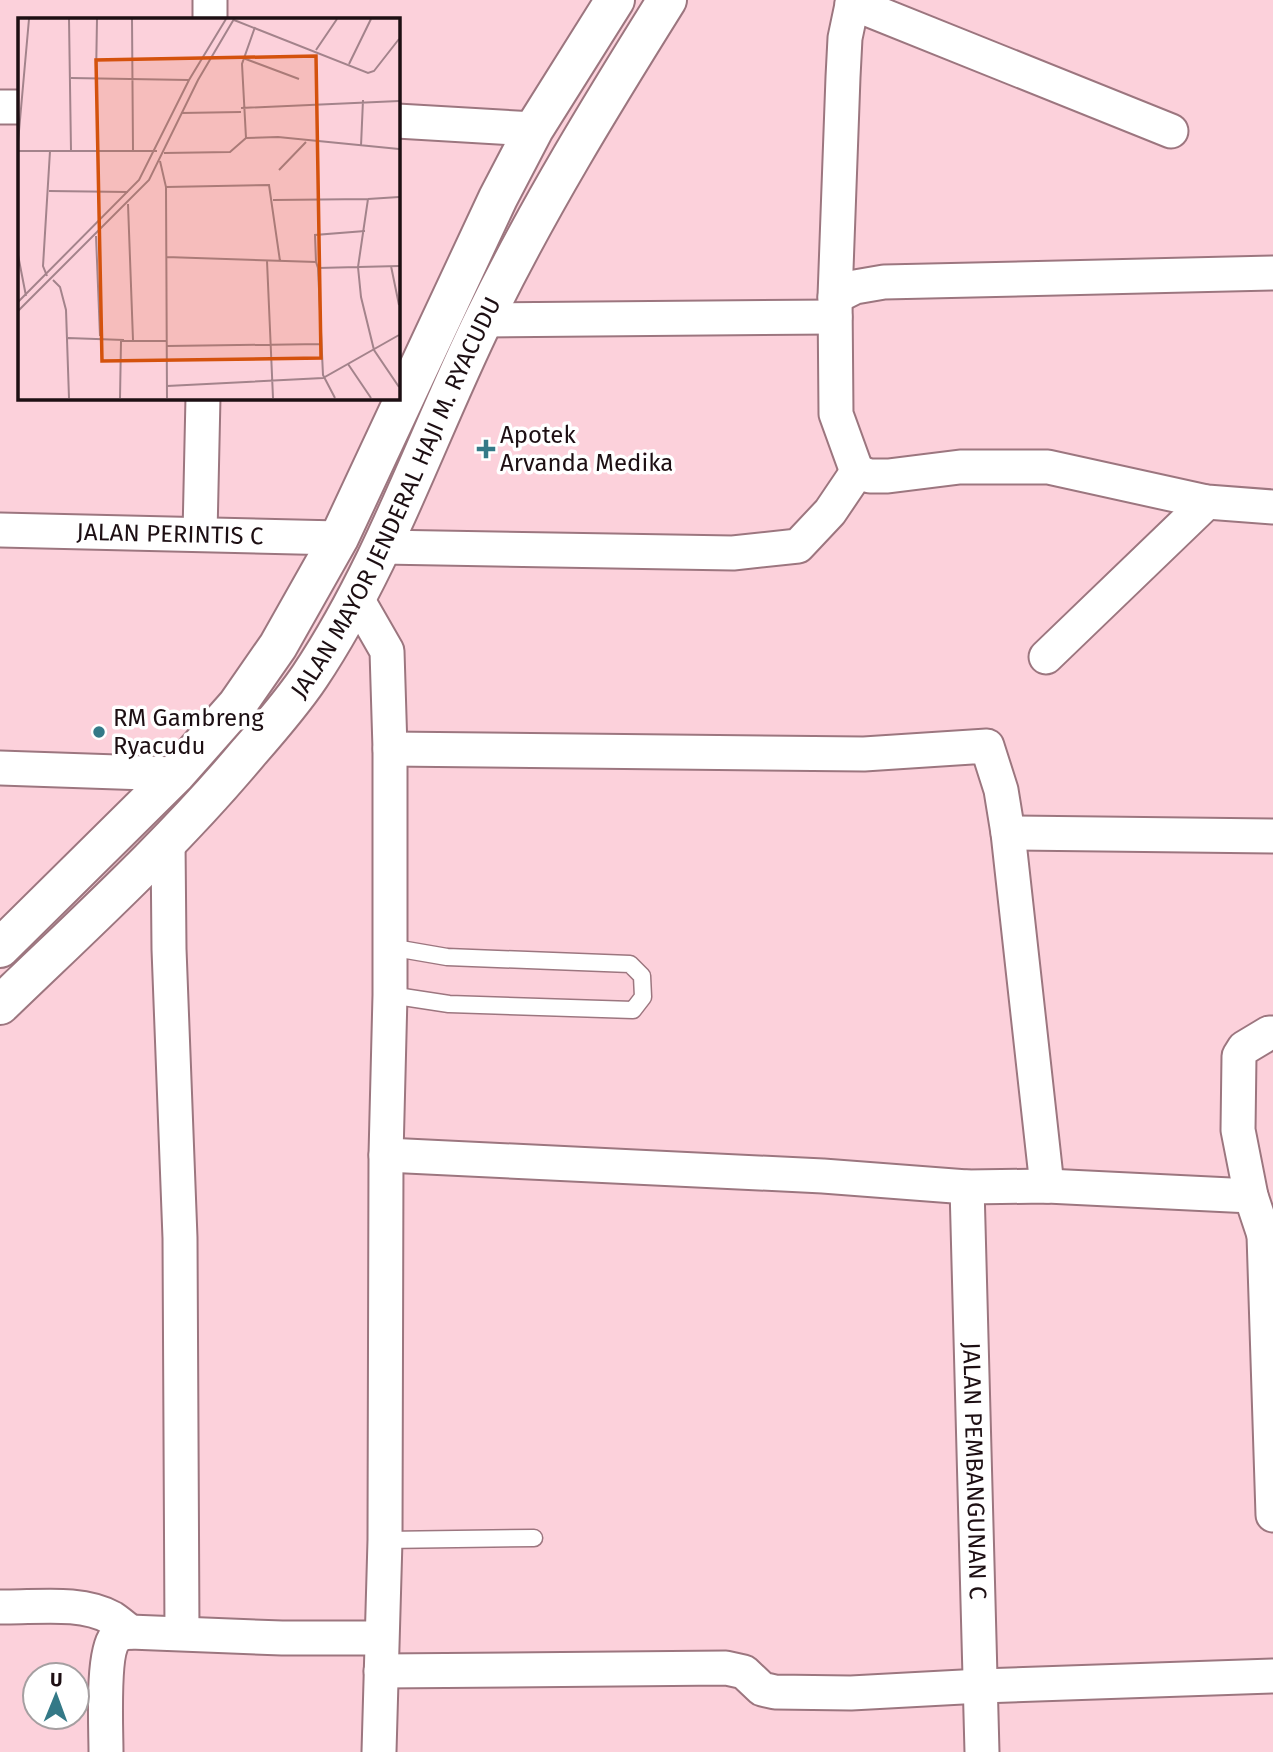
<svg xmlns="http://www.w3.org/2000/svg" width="1273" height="1752" font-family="'Fira Sans',sans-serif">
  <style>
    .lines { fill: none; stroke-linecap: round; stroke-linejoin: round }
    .lane-casing { stroke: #9c767f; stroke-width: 19 }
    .street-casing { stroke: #9c767f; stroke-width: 37 }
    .primary-casing { stroke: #9c767f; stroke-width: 42 }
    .lane { stroke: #fff; stroke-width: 16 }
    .street { stroke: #fff; stroke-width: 33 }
    .primary { stroke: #fff; stroke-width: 38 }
    .poi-dot { fill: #347987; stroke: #fff; stroke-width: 2.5 }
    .labels { text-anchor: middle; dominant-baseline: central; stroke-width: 7; stroke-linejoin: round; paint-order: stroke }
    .poi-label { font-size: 24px; fill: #1d0f13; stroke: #fff; text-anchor: start }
    .street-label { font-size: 24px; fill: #1d0f13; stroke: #fff }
    .inset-road { fill: none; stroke: #a3838b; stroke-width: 2 }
    .view { fill: #d4520d; fill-opacity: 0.15; stroke: #d4520d; stroke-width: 3.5 }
    .inset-edge { fill: none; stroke: #1d0f13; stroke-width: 3.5 }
  </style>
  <rect width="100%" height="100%" fill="#fcd1db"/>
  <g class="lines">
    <defs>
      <g id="lane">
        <polyline points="389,947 447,957 630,964 642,976 643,997 633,1010 449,1004 390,995"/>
        <polyline points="385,1540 534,1538"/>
      </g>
      <g id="street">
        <polyline points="853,0 845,38 843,77 835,297 836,414 857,472"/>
        <polyline points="852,3 1171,131"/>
        <polyline points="210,19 210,0"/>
        <polyline points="0,107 19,107"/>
        <polyline points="397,121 534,129"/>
        <polyline points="835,297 855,287 884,282 1273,273"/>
        <polyline points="484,320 835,317"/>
        <path id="s1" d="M0,530L339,538"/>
        <polyline points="200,534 203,397"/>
        <polyline points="382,547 733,553 798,546 830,512 857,472 870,476 888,476 960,467 1048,467 1207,502 1273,507"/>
        <polyline points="356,597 387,651 390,749 390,995 386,1155 385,1540 379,1752"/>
        <polyline points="1046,657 1207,502"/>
        <polyline points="390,749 864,754 987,746 1001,790 1008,833 1047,1186"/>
        <polyline points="0,768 176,774"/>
        <polyline points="1008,833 1273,836"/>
        <polyline points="168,842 169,949 180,1238 182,1633"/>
        <polyline points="386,1155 823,1176 967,1187 1047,1186 1251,1196 1264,1235 1273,1234"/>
        <path id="s2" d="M967,1187L982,1752"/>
        <polyline points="1251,1196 1238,1130 1239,1056 1244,1048 1269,1033 1273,1033"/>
        <polyline points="1264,1235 1273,1515"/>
        <path d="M0,1607C34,1608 80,1600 112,1618C118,1622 124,1627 130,1632"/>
        <polyline points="381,1671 726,1668 744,1672 762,1689 775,1692 851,1693 981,1686 1273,1676"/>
        <path d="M106,1752C106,1729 102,1654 115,1638C119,1634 124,1633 130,1632L282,1638H381"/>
      </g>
      <g id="primary">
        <polyline points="0,948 176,774 237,705 278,646 339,538 498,198 534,129 615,0"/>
        <path id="s3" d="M0,1005C85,923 173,843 249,752C270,728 292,703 310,676C384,565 426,438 484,319C538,208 602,104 667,0"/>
      </g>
    </defs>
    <use href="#lane" class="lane-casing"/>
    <use href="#street" class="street-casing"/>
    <use href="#primary" class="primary-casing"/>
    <use href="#lane" class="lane"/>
    <use href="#street" class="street"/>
    <use href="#primary" class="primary"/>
  </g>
  <g class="poi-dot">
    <path d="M482.5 438.5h7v7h7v7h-7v7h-7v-7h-7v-7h7z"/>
    <circle cx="99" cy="732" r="7"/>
  </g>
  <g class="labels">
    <g class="poi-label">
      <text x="500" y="435">Apotek<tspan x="500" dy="28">Arvanda Medika</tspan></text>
      <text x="113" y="718">RM Gambreng<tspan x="113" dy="28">Ryacudu</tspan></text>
    </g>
    <g class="street-label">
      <text stroke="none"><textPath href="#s3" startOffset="651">JALAN MAYOR JENDERAL HAJI M. RYACUDU</textPath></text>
      <text stroke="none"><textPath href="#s1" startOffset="170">JALAN PERINTIS C</textPath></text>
      <text stroke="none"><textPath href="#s2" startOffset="284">JALAN PEMBANGUNAN C</textPath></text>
    </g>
  </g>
  <g transform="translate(18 18)">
    <rect width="382" height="382" fill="#fcd1db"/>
    <path class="inset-road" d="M51,1L53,133M114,1L115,133M216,2L350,55L356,53L381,21M298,32L319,1M225,40L281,61M331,46L353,1M53,60L171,62M78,60L79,1M223,90L381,83M163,95L223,94M228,120L224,46L237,9M0,124L11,1M343,128L345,82M0,133H139M146,135L212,134L228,120L260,119L381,131M142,143L148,169L149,380M261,152L288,124M148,169L251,167L262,243M31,173L110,174M350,181L381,179M255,182L350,181L340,249L343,279L356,332L381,369M110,186L115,322M78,218L82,318M0,237L8,278M148,239L298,244L300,250L381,248M249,243L255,380M298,244L297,217L347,213M373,248L381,287M300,250L305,357L317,380M29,258L25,248L32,133M35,262L42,269L48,292L51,380M0,284L121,162L171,62L208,1M0,293L131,162L180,62L216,1M50,320L106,322M149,328L304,326M330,346L353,380M149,368L305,360L381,317M102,380L103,323H149"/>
    <path class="view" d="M298,38L303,340L84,343L78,42Z"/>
    <rect width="382" height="382" class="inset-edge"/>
  </g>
  <g transform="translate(56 1696) rotate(1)"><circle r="33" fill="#ffffff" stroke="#a59fa1" stroke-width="2"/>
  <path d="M0-5L12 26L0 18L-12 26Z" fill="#347987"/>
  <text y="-10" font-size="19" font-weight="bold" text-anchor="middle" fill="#1d0f13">U</text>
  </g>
</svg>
